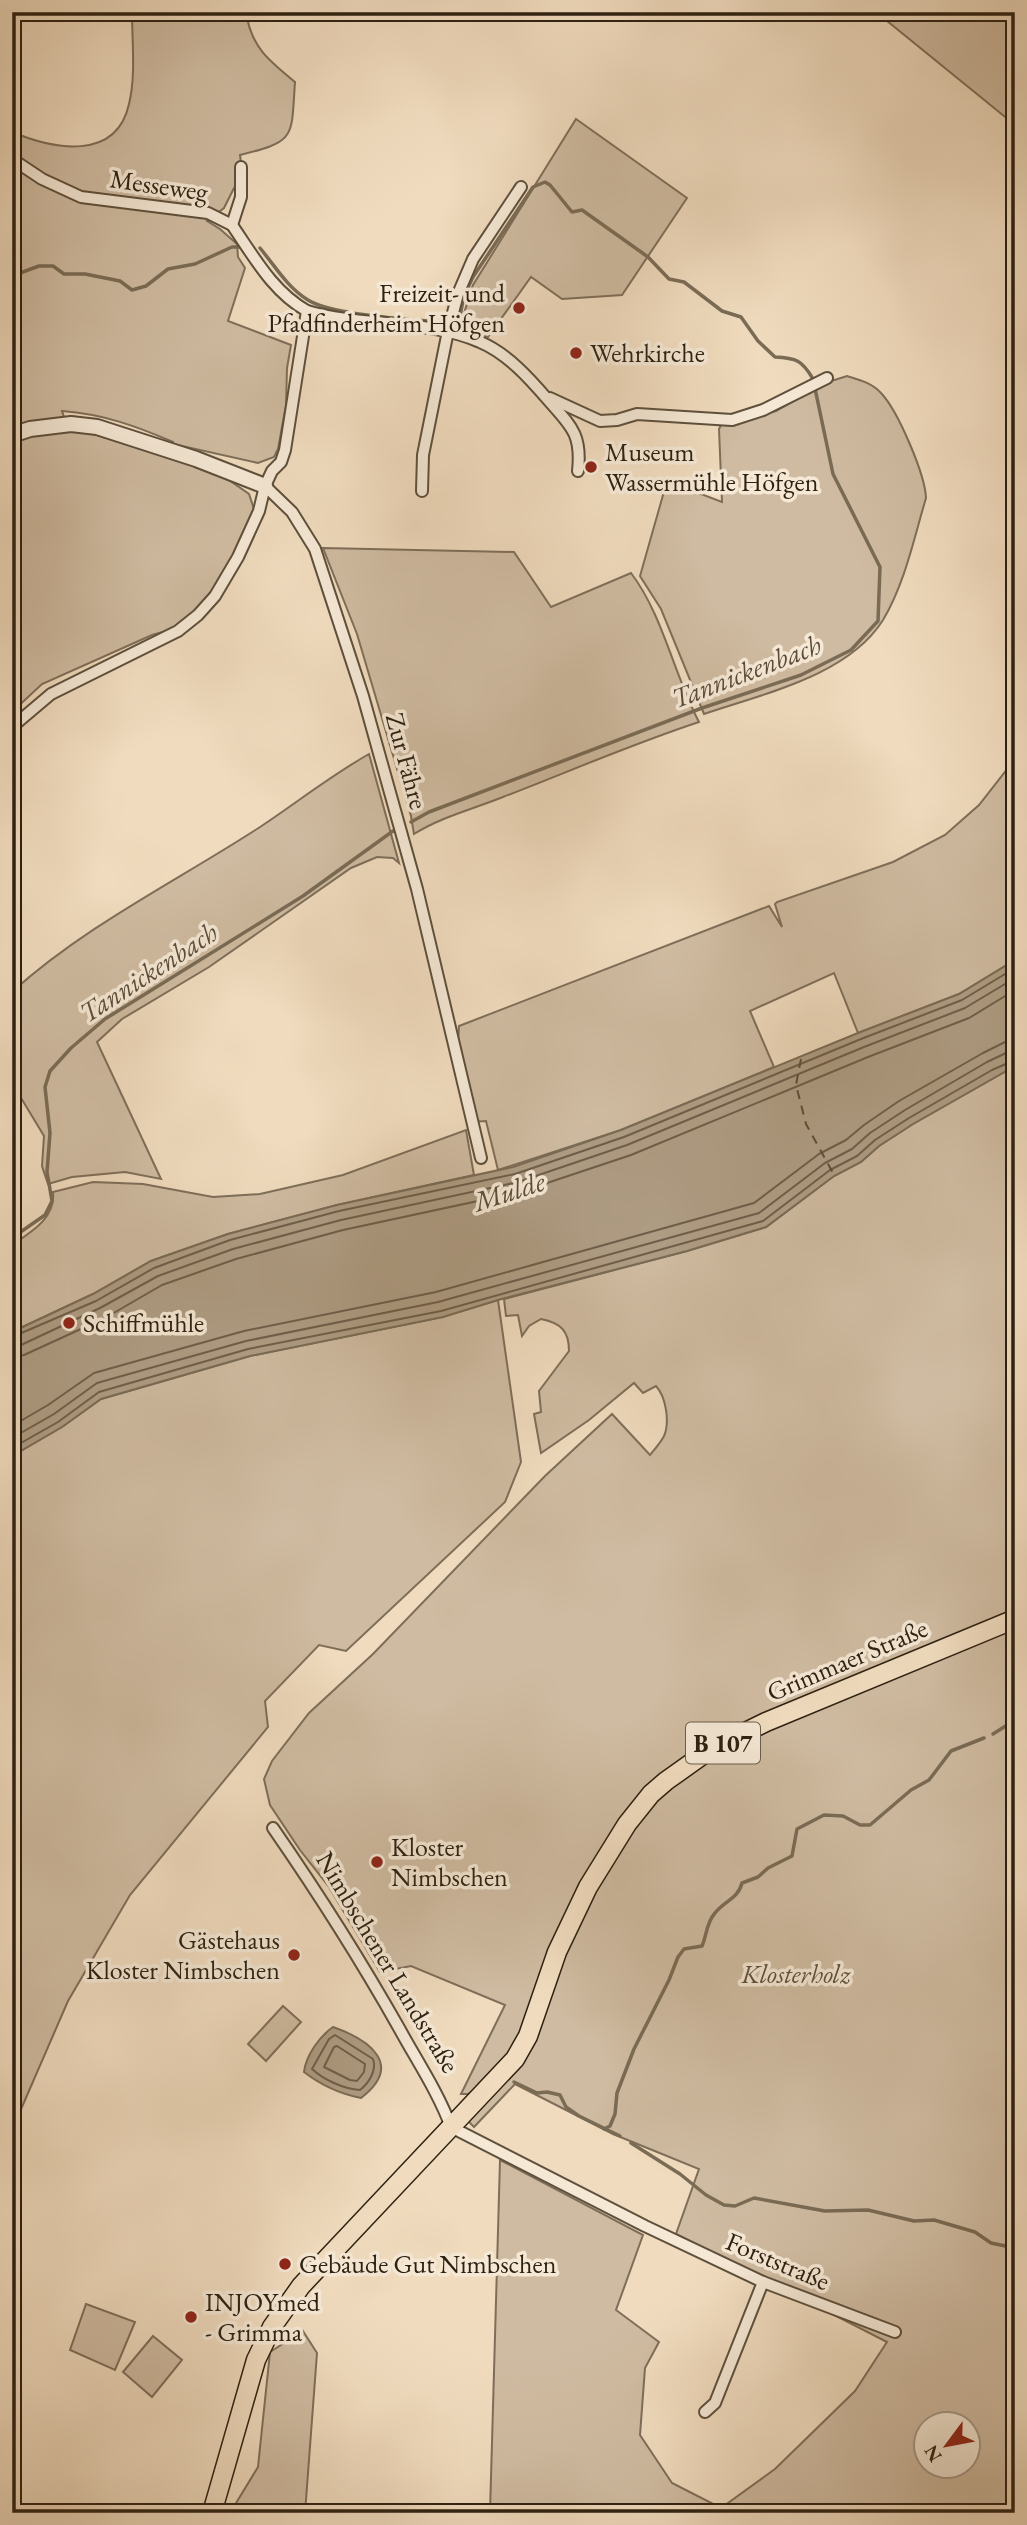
<svg xmlns="http://www.w3.org/2000/svg" width="1027" height="2525" font-family="'EB Garamond',serif">
  <style>
    .green { fill: #cfbba1; stroke: #7e6e59; stroke-width: 2; fill-rule: evenodd }
    .water { fill: #ae9c83; stroke: #7a6b55; stroke-width: 2 }
    .lines { fill: none; stroke-linecap: round; stroke-linejoin: round }
    .shore { stroke: #6e5e4a; stroke-width: 2 }
    .stream { stroke: #7a6b55; stroke-width: 3.5 }
    .ferry { stroke: #5a4c39; stroke-width: 2; stroke-dasharray: 9 7; stroke-linecap: butt }
    .minor-casing { stroke: #5e503c; stroke-width: 14 }
    .tertiary-casing { stroke: #5e503c; stroke-width: 18 }
    .primary-casing { stroke: #2d2111; stroke-width: 21 }
    .minor { stroke: #f5e8d5; stroke-width: 10 }
    .tertiary { stroke: #f5e8d5; stroke-width: 14 }
    .primary { stroke: #f0dbbe; stroke-width: 18 }
    .poi-dot { fill: #8f2418; stroke: #f5e8d5; stroke-width: 2.5 }
    .labels { text-anchor: middle; dominant-baseline: central; stroke-width: 7; stroke-linejoin: round; paint-order: stroke }
    .shield { fill: #f5e8d5; stroke: #695d4c; stroke-width: 2 }
    .shield-label { font-size: 24px; font-weight: bold; fill: #2d2111 }
    .street-label { font-size: 26px; fill: #2d2111; stroke: #f5e8d5 }
    .poi-label { font-size: 26px; fill: #2d2111; stroke: #f5e8d5; text-anchor: start }
    .park-label { font-size: 26px; font-style: italic; fill: #5e4f3c; stroke: #f5e8d5 }
    .water-label { font-size: 28px; font-style: italic; fill: #5a4c39; stroke: #f5e8d5 }
  </style>
  <rect width="100%" height="100%" fill="#f0dbbe"/>
  <filter id="stains"><feTurbulence type="fractalNoise" baseFrequency=".00286" numOctaves="4"/><feColorMatrix values="0 0 0 0 .2 0 0 0 0 .09 0 0 0 0 .02 0 0 0 .5 -.17"/></filter>
  <radialGradient id="worn" r=".72"><stop offset=".6" stop-color="#630" stop-opacity="0"/><stop offset="1" stop-color="#630" stop-opacity=".3"/></radialGradient>
  <g class="green">
    <path d="M132,12H246C251,47 269,61 295,82C291,138 297,141 240,155L243,177L234,188L224,208L207,221L220,229L237,244L238,257L245,268L228,321L291,345L287,368L286,405L278,449L274,457L258,463L173,444V442C136,426 103,414 62,411L67,426L162,455L223,476L249,494L255,512L214,597L177,628L152,635L42,684L12,712V132C53,149 116,162 129,104C136,75 132,42 132,12Z"/>
    <polygon points="876,12 1015,12 1015,125"/>
    <polygon points="576,119 687,198 622,295 562,299 531,277 488,337 460,326 473,285"/>
    <path d="M847,376C860,380 872,383 881,393C898,411 925,474 926,498C914,538 905,583 883,620C848,676 762,694 704,714L661,609L640,576L667,481L722,502L719,429L721,425L776,411L825,383Z"/>
    <path d="M323,548L514,552L551,607L631,573C663,615 674,675 699,722C632,744 568,772 503,797C473,809 441,817 414,834L411,816L357,634Z"/>
    <path d="M369,754L399,863L393,858L377,857L351,868L209,967L122,1019L97,1042L161,1179L125,1172L72,1177L48,1184L42,1166L44,1136L12,1083V992C85,926 175,882 257,829C295,804 330,776 369,754Z"/>
    <polygon points="1015,759 1015,960 959,994 858,1033 834,973 750,1011 774,1067 621,1130 498,1170 486,1121 471,1122 457,1060 459,1026 769,906 782,927 775,904 777,902 893,862 945,835 979,805"/>
    <path d="M1015,1066V1614L795,1704L634,1805L523,2034L488,2081L468,2094H461L505,2005L411,1966L380,1972L329,1887L300,1850L270,1805L264,1779L272,1761L309,1713L373,1654L545,1476L612,1414L650,1455C655,1449 661,1442 664,1436C670,1422 666,1397 656,1386L643,1393L634,1383L589,1420L541,1453L534,1414L541,1412L539,1391L569,1351C569,1331 561,1323 541,1319L529,1326L522,1336L518,1315L506,1316L504,1299L687,1251L766,1227L834,1176L861,1162L879,1146L913,1124Z"/>
    <path d="M466,1130L474,1175L337,1205L228,1234L151,1261L93,1294L12,1332V1245C31,1232 56,1218 53,1192L93,1182L143,1184L213,1197L260,1194L343,1175Z"/>
    <polygon points="498,1300 521,1462 505,1502 346,1651 319,1645 265,1701 268,1727 130,1895 68,2001 12,2130 12,1456 62,1427 101,1399 250,1356 442,1317"/>
    <path d="M1015,1624V2513H490L500,2160L643,2235L616,2310L659,2342L645,2368L640,2435L672,2483L721,2508L775,2469L855,2391L887,2342L676,2234L699,2169L613,2134L515,2084L474,2127L468,2121L482,2103L563,1954L606,1866L656,1799L713,1753ZM926,2424H968V2466H926Z"/>
    <polygon points="283,2006 301,2022 266,2061 248,2044"/>
    <polygon points="86,2304 135,2322 115,2370 70,2350"/>
    <polygon points="303,2331 317,2353 305,2513 230,2513 258,2467 270,2352"/>
    <polygon points="153,2336 182,2360 152,2397 123,2372"/>
  </g>
  <g class="water">
    <polygon points="1015,960 1015,1066 913,1124 879,1146 861,1162 834,1176 766,1227 687,1251 498,1300 443,1317 250,1356 101,1399 62,1427 12,1456 12,1332 93,1294 151,1261 228,1234 337,1205 513,1167 621,1130 858,1033 959,994"/>
    <path d="M333,2027C370,2040 404,2065 361,2098C340,2094 321,2085 304,2072C306,2055 320,2036 333,2027Z"/>
  </g>
  <g class="lines">
    <g class="shore">
      <polyline points="12,1337 96,1301 154,1268 230,1240 339,1211 515,1174 624,1137 861,1039 962,1000 1015,968"/>
      <polyline points="12,1346 21,1345 100,1308 158,1276 233,1249 341,1220 518,1182 627,1145 864,1047 965,1008 1015,978"/>
      <polyline points="12,1357 24,1355 105,1318 162,1285 236,1259 343,1230 520,1192 631,1155 868,1057 969,1018 1015,990"/>
      <polyline points="12,1426 48,1405 94,1373 244,1331 436,1292 754,1203 819,1154 846,1140 864,1125 899,1101 983,1053 1005,1042 1015,1041"/>
      <polyline points="12,1438 54,1414 97,1383 246,1341 438,1302 759,1213 825,1163 852,1149 870,1133 905,1110 987,1062 1006,1053 1015,1052"/>
      <polyline points="12,1448 58,1422 99,1392 248,1349 441,1311 763,1221 830,1170 857,1156 875,1140 909,1118 992,1070 1015,1060"/>
      <path d="M335,2035L373,2059C377,2070 369,2083 360,2090C344,2089 324,2080 312,2069L329,2039Z"/>
      <polygon points="337,2046 365,2064 364,2072 357,2081 350,2080 324,2067 334,2047"/>
    </g>
    <g class="stream">
      <path d="M260,248C275,266 287,287 308,300C330,314 399,319 427,321"/>
      <polyline points="12,276 39,266 53,266 64,274 85,274 120,281 132,290 146,286 168,269 195,264 232,247 241,247"/>
      <path d="M411,822L429,812L702,708L801,675L851,650L878,621L880,567L833,474L813,379C802,360 796,358 775,357L758,341L741,317L722,311L684,282L669,279L648,257L582,210L572,212L550,185L545,182L533,187L473,277L464,296L459,321"/>
      <polyline points="12,1238 45,1215 52,1201 47,1172 50,1133 45,1087 50,1071 71,1048 105,1019 303,896 393,831"/>
      <polyline points="993,1734 1015,1720"/>
      <polyline points="514,2082 537,2093 547,2092 560,2095 566,2107 579,2116 620,2136"/>
      <path d="M604,2129L610,2126L615,2114L617,2093L634,2049L669,1980L678,1957L684,1949L702,1946C707,1935 706,1923 715,1913C724,1901 738,1899 742,1883L758,1877L768,1868L792,1856L797,1829L824,1815L843,1816L860,1825H870L911,1790L929,1780L951,1751L984,1738"/>
      <polyline points="631,2143 680,2174 706,2195 724,2205 735,2206 754,2198 825,2211 868,2210 914,2221 934,2220 975,2232 991,2243 1015,2248"/>
    </g>
    <polyline class="ferry" points="801,1059 796,1085 806,1124 833,1173"/>
    <defs>
      <g id="minor">
        <path d="M12,159L42,179L81,197L208,213L232,225C254,257 273,292 307,311C362,327 428,319 480,342C507,353 530,379 549,401C571,426 582,434 578,471"/>
        <polyline points="232,225 241,197 241,167"/>
        <polyline points="550,398 600,421 617,420 637,414 732,420 763,410 827,378"/>
        <polyline points="265,486 292,512 315,549 363,696 417,889 481,1158"/>
        <polyline points="422,491 423,455 448,331 458,294 473,259 521,187"/>
        <polyline points="12,727 51,694 178,631 198,615 215,596 238,557 259,511 265,486 272,471 281,462 285,450 307,311"/>
        <path d="M273,1828C318,1893 360,1959 399,2028C417,2061 438,2092 451,2127L645,2226L763,2282L895,2332"/>
        <polyline points="705,2412 715,2403 763,2282"/>
      </g>
      <polyline id="tertiary" points="12,435 30,429 71,424 97,427 196,459 265,486"/>
      <polyline id="primary" points="212,2513 256,2360 272,2327 301,2286 515,2059 528,2036 557,1952 588,1887 627,1824 651,1794 666,1781 711,1749 766,1722 1015,1619"/>
    </defs>
    <use href="#minor" class="minor-casing"/>
    <use href="#tertiary" class="tertiary-casing"/>
    <use href="#primary" class="primary-casing"/>
    <use href="#minor" class="minor"/>
    <use href="#tertiary" class="tertiary"/>
    <use href="#primary" class="primary"/>
  </g>
  <g class="poi-dot">
    <circle cx="519" cy="308" r="7"/>
    <circle cx="576" cy="353" r="7"/>
    <circle cx="591" cy="467" r="7"/>
    <circle cx="69" cy="1323" r="7"/>
    <circle cx="377" cy="1862" r="7"/>
    <circle cx="294" cy="1955" r="7"/>
    <circle cx="285" cy="2264" r="7"/>
    <circle cx="191" cy="2317" r="7"/>
  </g>
  <g class="labels">
    <rect class="shield" x="686" y="1722.5" width="74" height="41" rx="5"/>
    <g class="shield-label">
      <text x="723" y="1743">B 107</text>
    </g>
    <g class="street-label">
      <text transform="translate(159 185) rotate(8)">Messeweg</text>
      <text transform="translate(407 761) rotate(75)">Zur Fähre</text>
      <text transform="translate(847 1660) rotate(-23)">Grimmaer Straße</text>
      <text transform="translate(388 1962) rotate(59)">Nimbschener Landstraße</text>
      <text transform="translate(778 2261) rotate(23)">Forststraße</text>
    </g>
    <g class="poi-label">
      <text x="505" y="293" text-anchor="end">Freizeit- und<tspan x="505" dy="30">Pfadfinderheim Höfgen</tspan></text>
      <text x="590" y="353">Wehrkirche</text>
      <text x="605" y="452">Museum<tspan x="605" dy="30">Wassermühle Höfgen</tspan></text>
      <text x="83" y="1323">Schiffmühle</text>
      <text x="391" y="1847">Kloster<tspan x="391" dy="30">Nimbschen</tspan></text>
      <text x="280" y="1940" text-anchor="end">Gästehaus<tspan x="280" dy="30">Kloster Nimbschen</tspan></text>
      <text x="299" y="2264">Gebäude Gut Nimbschen</text>
      <text x="205" y="2302">INJOYmed<tspan x="205" dy="30">- Grimma</tspan></text>
    </g>
    <g class="park-label">
      <text x="796" y="1974">Klosterholz</text>
    </g>
    <g class="water-label">
      <text transform="translate(746 671) rotate(-21)">Tannickenbach</text>
      <text transform="translate(148 972) rotate(-33)">Tannickenbach</text>
      <text transform="translate(509 1191) rotate(-18)">Mulde</text>
    </g>
  </g>
  <rect width="1027" height="2525" fill="none" stroke="#f0dbbe" stroke-width="42"/>
  <rect x="14" y="14" width="999" height="2497" fill="none" stroke="#2d2111" stroke-width="3.5"/>
  <rect x="21" y="21" width="985" height="2483" fill="none" stroke="#2d2111" stroke-width="2"/>
  <g transform="translate(947 2445) rotate(238)"><circle r="33" fill="#f5e8d5" stroke="#a59887" stroke-width="2"/>
  <path d="M0-5L12 26L0 18L-12 26Z" fill="#8f2418"/>
  <text y="-10" font-size="19" font-weight="bold" text-anchor="middle" fill="#2d2111">N</text>
  </g>
  <rect width="100%" height="100%" filter="url(#stains)"/>
  <rect width="100%" height="100%" fill="url(#worn)"/>
</svg>
